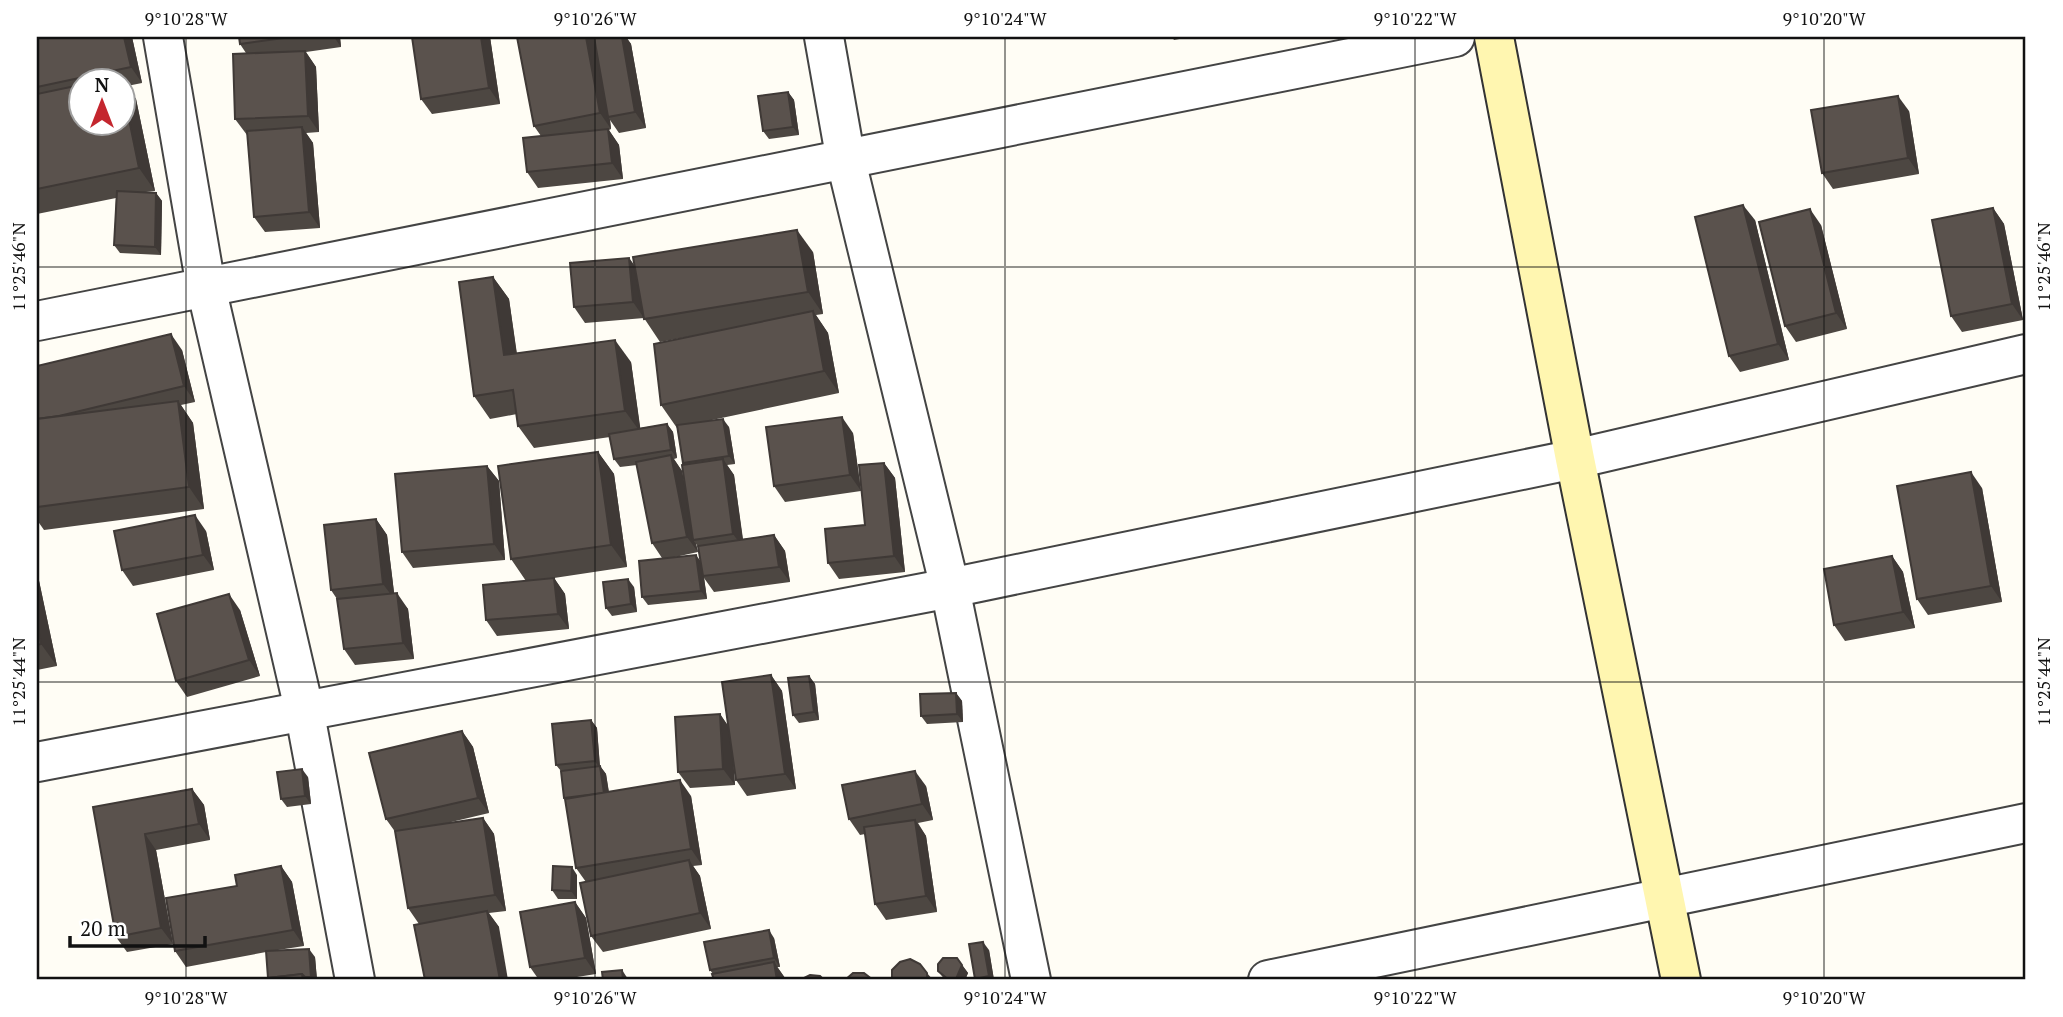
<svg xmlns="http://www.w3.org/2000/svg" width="2063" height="1017" font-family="'PT Serif',serif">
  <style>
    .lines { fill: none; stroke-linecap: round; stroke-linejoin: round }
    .street-casing { stroke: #444; stroke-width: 42 }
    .secondary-casing { stroke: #333; stroke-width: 42 }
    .street { stroke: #fff; stroke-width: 38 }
    .secondary { stroke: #fff6b0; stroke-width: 38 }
    .wall { fill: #4d4742; fill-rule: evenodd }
    .shaded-wall { fill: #3f3936 }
    .building { fill: #5a524d; stroke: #3f3936; stroke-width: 2 }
    .ticks { fill: none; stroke: #111; stroke-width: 2; stroke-opacity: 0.45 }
    .neatline { fill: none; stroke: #111; stroke-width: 2.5 }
    .ticks-label { font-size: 18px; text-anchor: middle; fill: #111 }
  </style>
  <rect width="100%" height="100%" fill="#fffdf5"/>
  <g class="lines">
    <defs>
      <g id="street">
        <polyline points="163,37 206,287 304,709 355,980"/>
        <polyline points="824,37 846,161 950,588 1031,980"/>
        <polyline points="37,321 1455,37"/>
        <polyline points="37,762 950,588 1575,459 2026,354"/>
        <polyline points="1268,980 2026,823"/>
      </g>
      <polyline id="secondary" points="1494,37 1575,459 1681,980"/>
    </defs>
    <use href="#street" class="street-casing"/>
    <use href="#secondary" class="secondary-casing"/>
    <use href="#street" class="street"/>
    <use href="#secondary" class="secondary"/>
  </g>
  <g class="wall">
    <path d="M37,37H132L142,83L127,86L136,99L155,191L146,192L156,193L162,201L161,255L120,253L114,245L116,198L37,214ZM80,80H122L80,122Z"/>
    <polygon points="239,37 340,37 341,47 306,52 316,67 319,132 306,133 313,143 320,228 265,232 254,217 247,135 235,119 246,53 240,44"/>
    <polygon points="490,37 500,104 432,114 421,99"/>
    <polygon points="594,37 626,37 631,44 646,128 619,133 610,120 611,129 609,130 619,145 623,179 538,188 527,172 541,136 534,126 594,38"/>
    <polygon points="1172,37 1190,37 1174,40"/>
    <polygon points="788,92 794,100 799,135 769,139 763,131"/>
    <polygon points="1909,111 1919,174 1833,189 1822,173"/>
    <polygon points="1993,208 2004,224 2023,320 1962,332 1951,316"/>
    <polygon points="1755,220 1789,360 1740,372 1729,356"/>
    <polygon points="1821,225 1847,329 1796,342 1785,326"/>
    <path d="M813,252L823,314L816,315L828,333L839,393L712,420L729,427L735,464L727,465L734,475L743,539L774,535L785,551L790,582L714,592L704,578L707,599L648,605L642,597L662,558L652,543L637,465L620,467L614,459L610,437L534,448L518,426L517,414L490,419L474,396L493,277L509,299L517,354L631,362L640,428L667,424L673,432L677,458L674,459L682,471L686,492L684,465L683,463L677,428L661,405L692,336L660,342L644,318L585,323L574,307L629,258L635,266ZM696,544L699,547L701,561L675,557L698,552Z"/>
    <polygon points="182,350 195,402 181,405 193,423 204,509 44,530 37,520 37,366"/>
    <polygon points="853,433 861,491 785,502 774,486"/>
    <polygon points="598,452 614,474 627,567 554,578 565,594 569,629 497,636 486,620 526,581 511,559"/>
    <polygon points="884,463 895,478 905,572 839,579 828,563 865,525"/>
    <polygon points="487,466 499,481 505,560 413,568 402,552"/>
    <polygon points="1982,488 2002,602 1928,615 1917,599"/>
    <polygon points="376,519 387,535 394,593 408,609 414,659 355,665 344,649 337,599 331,590"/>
    <polygon points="206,531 214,570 133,586 122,570"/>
    <polygon points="1892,556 1903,572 1915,628 1845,641 1834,625"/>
    <polygon points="37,574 38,576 57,666 37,670"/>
    <polygon points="634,587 637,612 612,616 606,608"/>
    <polygon points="240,610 260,676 187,697 176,681"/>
    <polygon points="771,675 782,691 796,789 747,796 736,780 733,757 735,785 690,788 678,772 720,714 728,726"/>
    <polygon points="809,676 815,684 819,720 799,723 793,715"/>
    <polygon points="956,693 962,701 963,722 927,724 921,716"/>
    <polygon points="591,720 597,728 600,766 606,774 609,792 691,796 702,865 693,866 700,876 711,929 603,952 591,936 586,882 576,868 561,771 556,765"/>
    <polygon points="462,731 473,747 489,813 447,823 483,818 494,834 506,911 489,913 499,927 419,924 408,908 396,833 386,819"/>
    <polygon points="308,777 311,804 287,807 281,799"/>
    <polygon points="926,786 933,820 918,823 926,836 937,912 886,920 875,904 865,834 860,835 849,819"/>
    <polygon points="192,789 204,805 210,840 156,850 173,944 127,952 116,937 93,807"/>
    <polygon points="281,866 292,882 304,946 278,950 315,957 317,980 249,980 268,978 266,952 186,967 175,951 237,886"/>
    <polygon points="577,875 577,899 558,899 552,890"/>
    <polygon points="575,902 586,918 596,974 558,980 539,980 530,967"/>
    <polygon points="774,938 780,967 777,967 785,978 713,974 710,970"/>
    <polygon points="989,950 994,980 976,980 975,979"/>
    <polygon points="957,958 968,973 965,980 945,980 938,971"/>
  </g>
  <g class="shaded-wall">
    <polygon points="124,37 132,37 142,83 131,67"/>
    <polygon points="334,37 340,37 341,47"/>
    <polygon points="481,37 490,37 500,104 489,88"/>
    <polygon points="586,37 593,37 594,39 608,117 610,120 611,129 600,113"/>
    <polygon points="622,37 626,37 631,44 646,128 635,112"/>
    <polygon points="305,51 316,67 319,132 308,116"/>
    <polygon points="121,77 136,99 155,191 139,168 122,85 122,80"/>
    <polygon points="788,92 794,100 799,135 793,127"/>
    <polygon points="1898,96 1909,111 1919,174 1908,158"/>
    <polygon points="302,127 313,143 320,228 309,212"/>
    <polygon points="608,129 619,145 623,179 612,163"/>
    <polygon points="156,193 162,201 161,255 155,247"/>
    <polygon points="1743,205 1755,220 1789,360 1778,344"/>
    <polygon points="1993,208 2004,224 2023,320 2012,304"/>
    <polygon points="1810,209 1821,225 1847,329 1836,313"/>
    <polygon points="797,230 813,252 823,314 808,292"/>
    <polygon points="629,258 640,274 644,318 633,302"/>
    <polygon points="493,277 509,299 520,378 504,355"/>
    <polygon points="813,311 828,333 839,393 824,371"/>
    <polygon points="171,334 182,350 195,402 184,386"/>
    <polygon points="615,340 631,362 641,433 625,411"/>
    <polygon points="178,401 193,423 204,509 189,487"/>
    <polygon points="842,417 853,433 861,491 850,475"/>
    <polygon points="723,419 729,427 735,464 729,456"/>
    <polygon points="667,424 673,432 677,458 671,450"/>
    <polygon points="598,452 614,474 627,567 611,545"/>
    <polygon points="671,455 682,471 695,539 693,540 696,544 698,552 687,537"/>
    <polygon points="723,459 734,475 744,549 733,534"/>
    <polygon points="884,463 895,478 905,572 894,556"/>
    <polygon points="487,466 499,481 505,560 494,544"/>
    <polygon points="1971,472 1982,488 2002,602 1991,586"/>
    <polygon points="195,515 206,531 214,570 203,555"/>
    <polygon points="376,519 387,535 395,600 383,584"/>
    <polygon points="774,535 785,551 790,582 779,567"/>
    <polygon points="696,555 702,563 707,599 701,591"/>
    <polygon points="1892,556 1903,572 1915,628 1903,612"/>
    <polygon points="37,574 38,576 57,666 41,644 37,622"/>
    <polygon points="554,578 565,594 569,629 558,614"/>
    <polygon points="628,579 634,587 637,612 631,604"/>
    <polygon points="397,593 408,609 414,659 403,643"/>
    <polygon points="229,594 240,610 260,676 249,660"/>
    <polygon points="771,675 782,691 796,789 785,774"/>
    <polygon points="809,676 815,684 819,720 814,712"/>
    <polygon points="956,693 962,701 963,722 957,714"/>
    <polygon points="720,714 731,730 735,785 723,769"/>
    <polygon points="591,720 597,728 600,769 595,761"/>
    <polygon points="462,731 473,747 489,813 478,798"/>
    <polygon points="600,766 606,774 610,801 604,793"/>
    <polygon points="302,769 308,777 311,804 305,796"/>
    <polygon points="915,771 926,786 933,820 922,804"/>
    <polygon points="680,780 691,796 702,865 691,849"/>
    <polygon points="192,789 204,805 210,840 199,824"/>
    <polygon points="483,818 494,834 506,911 495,895"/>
    <polygon points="915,820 926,836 937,912 926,896"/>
    <polygon points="145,834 156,850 173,944 161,928"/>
    <polygon points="689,860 700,876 711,929 700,913"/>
    <polygon points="281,866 292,882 304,946 293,930"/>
    <polygon points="572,867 577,875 577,899 571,891"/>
    <polygon points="575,902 586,918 596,974 585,958"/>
    <polygon points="487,911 499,927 508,980 500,980"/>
    <polygon points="769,930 774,938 780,967 774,958"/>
    <polygon points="983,942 989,950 994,980 992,980 989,976"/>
    <polygon points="309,949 315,957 317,980 314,980 311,977"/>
    <polygon points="774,962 785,978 785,980 777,980"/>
    <polygon points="962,965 968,973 965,980 957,980 956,979"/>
    <polygon points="622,970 628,979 628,980 623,980"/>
    <polygon points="927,973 933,980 927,980"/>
  </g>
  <g class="building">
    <polygon points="37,37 124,37 131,67 37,87"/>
    <polygon points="239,37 291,37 240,44"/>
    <polygon points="412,37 481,37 489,88 421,99"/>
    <polygon points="517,37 586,37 600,113 534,126"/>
    <polygon points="594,37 622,37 635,112 608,117"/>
    <polygon points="305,51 308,116 235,119 233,54"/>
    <polygon points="121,77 122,80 104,80"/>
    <polygon points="80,85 80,122 122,122 122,85 139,168 37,189 37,94"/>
    <polygon points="788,92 793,127 763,131 758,96"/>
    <polygon points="1898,96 1908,158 1822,173 1811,110"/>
    <polygon points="302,127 309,212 254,217 247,131"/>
    <polygon points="608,129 612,163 527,172 523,138"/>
    <polygon points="117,191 156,193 155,247 114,245"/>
    <polygon points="1743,205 1778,344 1729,356 1695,217"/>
    <polygon points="1993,208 2012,304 1951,316 1932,220"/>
    <polygon points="1810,209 1836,313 1785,326 1759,222"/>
    <polygon points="797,230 808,292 644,319 633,257"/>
    <polygon points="629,258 633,302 574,307 570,263"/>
    <polygon points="493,277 504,355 615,340 625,411 518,426 513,390 474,396 459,282"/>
    <polygon points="813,311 824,371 661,405 654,344"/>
    <polygon points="171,334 184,386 59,416 37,419 37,366"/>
    <polygon points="178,401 189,487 37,507 37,419"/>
    <polygon points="842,417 850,475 774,486 766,427"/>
    <polygon points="723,419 729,456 683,463 677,425"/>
    <polygon points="667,424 671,450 614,459 609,434"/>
    <polygon points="598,452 611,545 511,559 498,466"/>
    <polygon points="671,455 687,537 652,543 636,462"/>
    <polygon points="723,459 733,534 693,540 682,465"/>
    <polygon points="884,463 894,556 828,563 825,529 865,525 859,465"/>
    <polygon points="487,466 494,544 402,552 395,474"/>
    <polygon points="1971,472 1991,586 1917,599 1897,486"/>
    <polygon points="195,515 203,555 122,570 114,531"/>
    <polygon points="376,519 383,584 331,590 324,525"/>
    <polygon points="774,535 779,567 703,576 698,546"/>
    <polygon points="696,555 701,591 642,597 639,561"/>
    <polygon points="1892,556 1903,612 1834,625 1824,569"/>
    <polygon points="554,578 558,614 486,620 483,585"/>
    <polygon points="628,579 631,604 606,608 603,582"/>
    <polygon points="397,593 403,643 344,649 337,599"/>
    <polygon points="229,594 249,660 176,681 157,614"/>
    <polygon points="37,622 41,644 37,645"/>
    <polygon points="771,675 785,774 736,780 722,682"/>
    <polygon points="809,676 814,712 793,715 788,678"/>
    <polygon points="956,693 957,714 921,716 920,694"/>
    <polygon points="720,714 723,769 678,772 675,717"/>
    <polygon points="591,720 595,761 556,765 552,724"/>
    <polygon points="462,731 478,798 386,819 369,753"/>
    <polygon points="600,766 604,793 564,798 561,771"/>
    <polygon points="302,769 305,796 281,799 277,772"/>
    <polygon points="915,771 922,804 849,819 842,785"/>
    <polygon points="680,780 691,849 576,868 565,799"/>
    <polygon points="192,789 199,824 145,834 161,928 116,937 93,807"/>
    <polygon points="483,818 495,895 408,908 395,831"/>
    <polygon points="915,820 926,896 875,904 864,827"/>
    <polygon points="689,860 700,913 591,936 580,883"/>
    <polygon points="281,866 293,930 175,951 166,898 237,886 235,875"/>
    <polygon points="553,866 572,867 571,891 552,890"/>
    <polygon points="575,902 585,958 530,967 520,912"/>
    <polygon points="487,911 500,980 425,980 414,925"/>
    <polygon points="769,930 774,958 710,970 704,942"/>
    <polygon points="983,942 989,976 975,979 969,944"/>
    <polygon points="309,949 311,977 305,977 302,974 268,978 266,951"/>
    <polygon points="943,958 957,958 962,965 956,979 949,980 938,971 938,964"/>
    <polygon points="910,959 920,964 927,973 927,980 892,980 892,970 900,962"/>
    <polygon points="774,962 777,980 714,980 712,974"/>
    <polygon points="622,970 623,980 603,980 602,972"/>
    <polygon points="853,973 864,973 873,980 845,980"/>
    <polygon points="302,974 303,980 249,980"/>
    <polygon points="810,975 820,976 824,980 800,980"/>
  </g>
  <path class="ticks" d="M186,37V980M595,37V980M1005,37V980M1415,37V980M1824,37V980M37,267H2026M37,682H2026"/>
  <rect width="2063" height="1017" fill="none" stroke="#ffffff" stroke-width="77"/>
  <g transform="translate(102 102)"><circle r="33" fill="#ffffff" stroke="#a0a0a0" stroke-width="2"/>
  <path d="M0-5L12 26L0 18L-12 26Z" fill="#c4262e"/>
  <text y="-10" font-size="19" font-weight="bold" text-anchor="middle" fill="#111111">N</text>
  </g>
  <path d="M70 936v10h135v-10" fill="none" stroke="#111111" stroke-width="3.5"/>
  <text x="80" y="936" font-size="21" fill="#111111" stroke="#ffffff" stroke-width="5" paint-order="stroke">20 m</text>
  <rect x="38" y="38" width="1986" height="940" class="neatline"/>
  <g class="ticks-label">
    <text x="186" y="25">9°10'28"W</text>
    <text x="595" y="25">9°10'26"W</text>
    <text x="1005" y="25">9°10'24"W</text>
    <text x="1415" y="25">9°10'22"W</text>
    <text x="1824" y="25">9°10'20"W</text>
    <text transform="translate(19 267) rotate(-90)" y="6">11°25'46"N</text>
    <text transform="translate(2044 267) rotate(-90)" y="6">11°25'46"N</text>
    <text transform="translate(19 682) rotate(-90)" y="6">11°25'44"N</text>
    <text transform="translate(2044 682) rotate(-90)" y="6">11°25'44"N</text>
    <text x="186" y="1004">9°10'28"W</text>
    <text x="595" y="1004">9°10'26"W</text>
    <text x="1005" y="1004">9°10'24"W</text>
    <text x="1415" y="1004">9°10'22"W</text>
    <text x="1824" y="1004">9°10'20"W</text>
  </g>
</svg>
